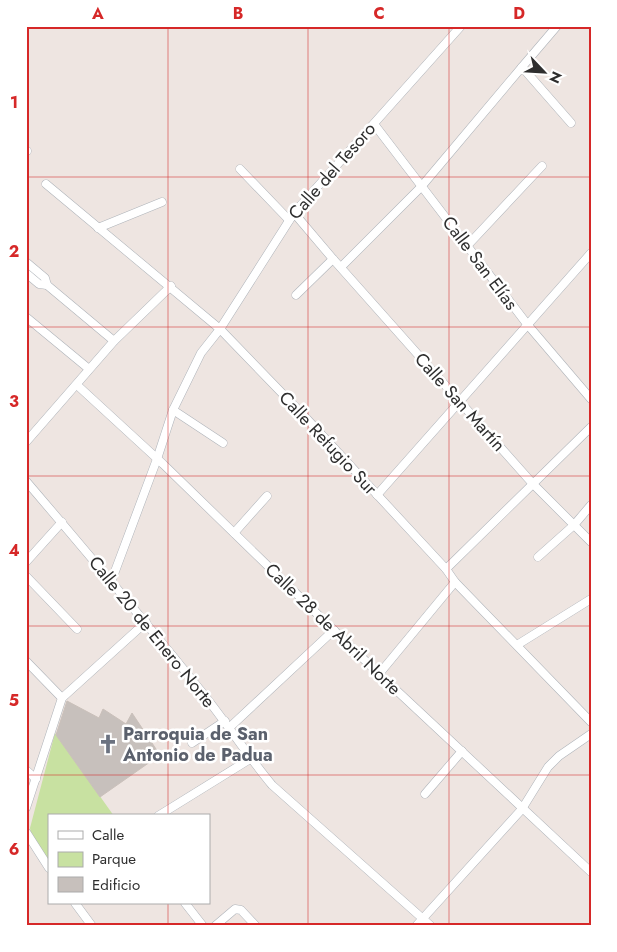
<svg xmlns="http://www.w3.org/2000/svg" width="617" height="952" font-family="Jost,sans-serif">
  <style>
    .green { fill: #c8e1a1 }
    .building { fill: #c7c0bc; stroke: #cac0ba }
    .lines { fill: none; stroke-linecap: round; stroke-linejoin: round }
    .street-casing { stroke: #aeb3b9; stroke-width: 9 }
    .street { stroke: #fff; stroke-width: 8 }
    .grid { fill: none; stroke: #d62828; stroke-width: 1; stroke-opacity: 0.55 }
    .labels { text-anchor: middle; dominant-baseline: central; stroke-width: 5; stroke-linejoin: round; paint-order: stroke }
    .street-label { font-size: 18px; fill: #2e2e2e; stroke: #fff }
    .worship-label { font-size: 18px; font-weight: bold; fill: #5b616d; stroke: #fff; text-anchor: start }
    .neatline { fill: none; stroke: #d62828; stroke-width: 2 }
    .grid-label { font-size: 16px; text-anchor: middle; font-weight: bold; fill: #d62828 }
  </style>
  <rect width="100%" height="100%" fill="#eee5e1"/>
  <polygon class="green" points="55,733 114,816 49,816 49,862 31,833 30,828"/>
  <polygon class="building" points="67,701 99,718 103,709 126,724 132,713 160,755 100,797 56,735"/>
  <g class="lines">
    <defs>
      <g id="street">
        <polyline points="522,67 571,123"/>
        <polyline points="374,124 527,324 591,399"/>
        <polyline points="26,151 27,151"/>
        <polyline points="240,169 289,220"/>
        <polyline points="46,184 220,329 307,419 446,569 455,582 591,722"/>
        <polyline points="294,213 333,259 533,484 591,542"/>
        <polyline points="98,228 162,202"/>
        <polyline points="467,246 542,166"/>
        <polyline points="26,262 45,278 47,285"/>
        <polyline points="341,267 421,187 522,67 557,26"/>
        <polyline points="26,273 39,284 47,285 114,341"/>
        <polyline points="296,295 333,259"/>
        <polyline points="26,317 89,369"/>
        <polyline points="77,385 163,464 379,674 591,872"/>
        <polyline points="173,410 223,443"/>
        <polyline points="26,442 114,341 171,286"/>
        <path d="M26,481C85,550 144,620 201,691C226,722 247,755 272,785L431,926"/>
        <polyline points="377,495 591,253"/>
        <polyline points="234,533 267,496"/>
        <polyline points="538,557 574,525 591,505"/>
        <polyline points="26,562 62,522"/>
        <polyline points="446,569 591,427"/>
        <polyline points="26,576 77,629"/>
        <polyline points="111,582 157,459 173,410 201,353 220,329 294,213 461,26"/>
        <polyline points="517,645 591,599"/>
        <polyline points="26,661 62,698"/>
        <polyline points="379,674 455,582"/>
        <polyline points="230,727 334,630"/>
        <polyline points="192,743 225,721"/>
        <polyline points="26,770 36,779"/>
        <polyline points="425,794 462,751"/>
        <polyline points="26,808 62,698 146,622"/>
        <polyline points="158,816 250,759"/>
        <polyline points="26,832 49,868"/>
        <polyline points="75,903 92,926"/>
        <polyline points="185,903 203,926"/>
        <polyline points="215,926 235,909 241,910 256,926"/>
        <polyline points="416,926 522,809 548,767 559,756 591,734"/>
      </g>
    </defs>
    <use href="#street" class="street-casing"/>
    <use href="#street" class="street"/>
  </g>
  <path class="grid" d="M168,26V816M308,26V926M449,26V926M26,177H591M26,327H591M26,476H591M26,626H591M26,775H591M168,903V926"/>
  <defs>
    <symbol id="church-bare" viewBox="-9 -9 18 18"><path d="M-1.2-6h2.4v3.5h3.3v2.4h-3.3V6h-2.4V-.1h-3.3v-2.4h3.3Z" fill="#6b7280" stroke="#fff" stroke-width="2.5" paint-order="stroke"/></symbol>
  </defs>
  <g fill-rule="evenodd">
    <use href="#church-bare" x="94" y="730" width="28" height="28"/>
  </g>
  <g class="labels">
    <g class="street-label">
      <text transform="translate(332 171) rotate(-49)">Calle del Tesoro</text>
      <text transform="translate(480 263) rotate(53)">Calle San Elías</text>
      <text transform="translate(460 402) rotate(48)">Calle San Martín</text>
      <text transform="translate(328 443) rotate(47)">Calle Refugio Sur</text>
      <text transform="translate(333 629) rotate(44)">Calle 28 de Abril Norte</text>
      <text transform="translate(152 632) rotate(51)">Calle 20 de Enero Norte</text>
    </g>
    <g class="worship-label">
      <text x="123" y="734">Parroquia de San<tspan x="123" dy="21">Antonio de Padua</tspan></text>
    </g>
  </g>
  <rect width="617" height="952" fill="none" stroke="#ffffff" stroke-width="55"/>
  <rect x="48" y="814" width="162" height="90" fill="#ffffff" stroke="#ababab"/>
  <rect x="58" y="831" width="25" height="8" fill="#ffffff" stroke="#ababab"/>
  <text x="92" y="840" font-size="15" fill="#2e2e2e">Calle</text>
  <rect x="58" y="852" width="25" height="15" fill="#c8e1a1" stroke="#ababab"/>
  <text x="92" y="864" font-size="15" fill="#2e2e2e">Parque</text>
  <rect x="58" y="877" width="25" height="15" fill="#c7c0bc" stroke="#ababab"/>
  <text x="92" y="890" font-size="15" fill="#2e2e2e">Edificio</text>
  <g transform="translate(544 72) rotate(115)" stroke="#ffffff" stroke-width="4" paint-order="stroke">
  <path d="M0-4L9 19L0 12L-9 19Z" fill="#2e2e2e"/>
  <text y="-8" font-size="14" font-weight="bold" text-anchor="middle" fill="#2e2e2e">N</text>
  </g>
  <rect x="28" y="28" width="562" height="896" class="neatline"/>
  <g class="grid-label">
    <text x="98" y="19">A</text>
    <text x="238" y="19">B</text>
    <text x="379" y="19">C</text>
    <text x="519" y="19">D</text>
    <text x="14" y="108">1</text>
    <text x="14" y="257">2</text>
    <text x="14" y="407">3</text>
    <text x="14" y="556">4</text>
    <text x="14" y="706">5</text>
    <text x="14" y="855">6</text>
  </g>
</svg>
